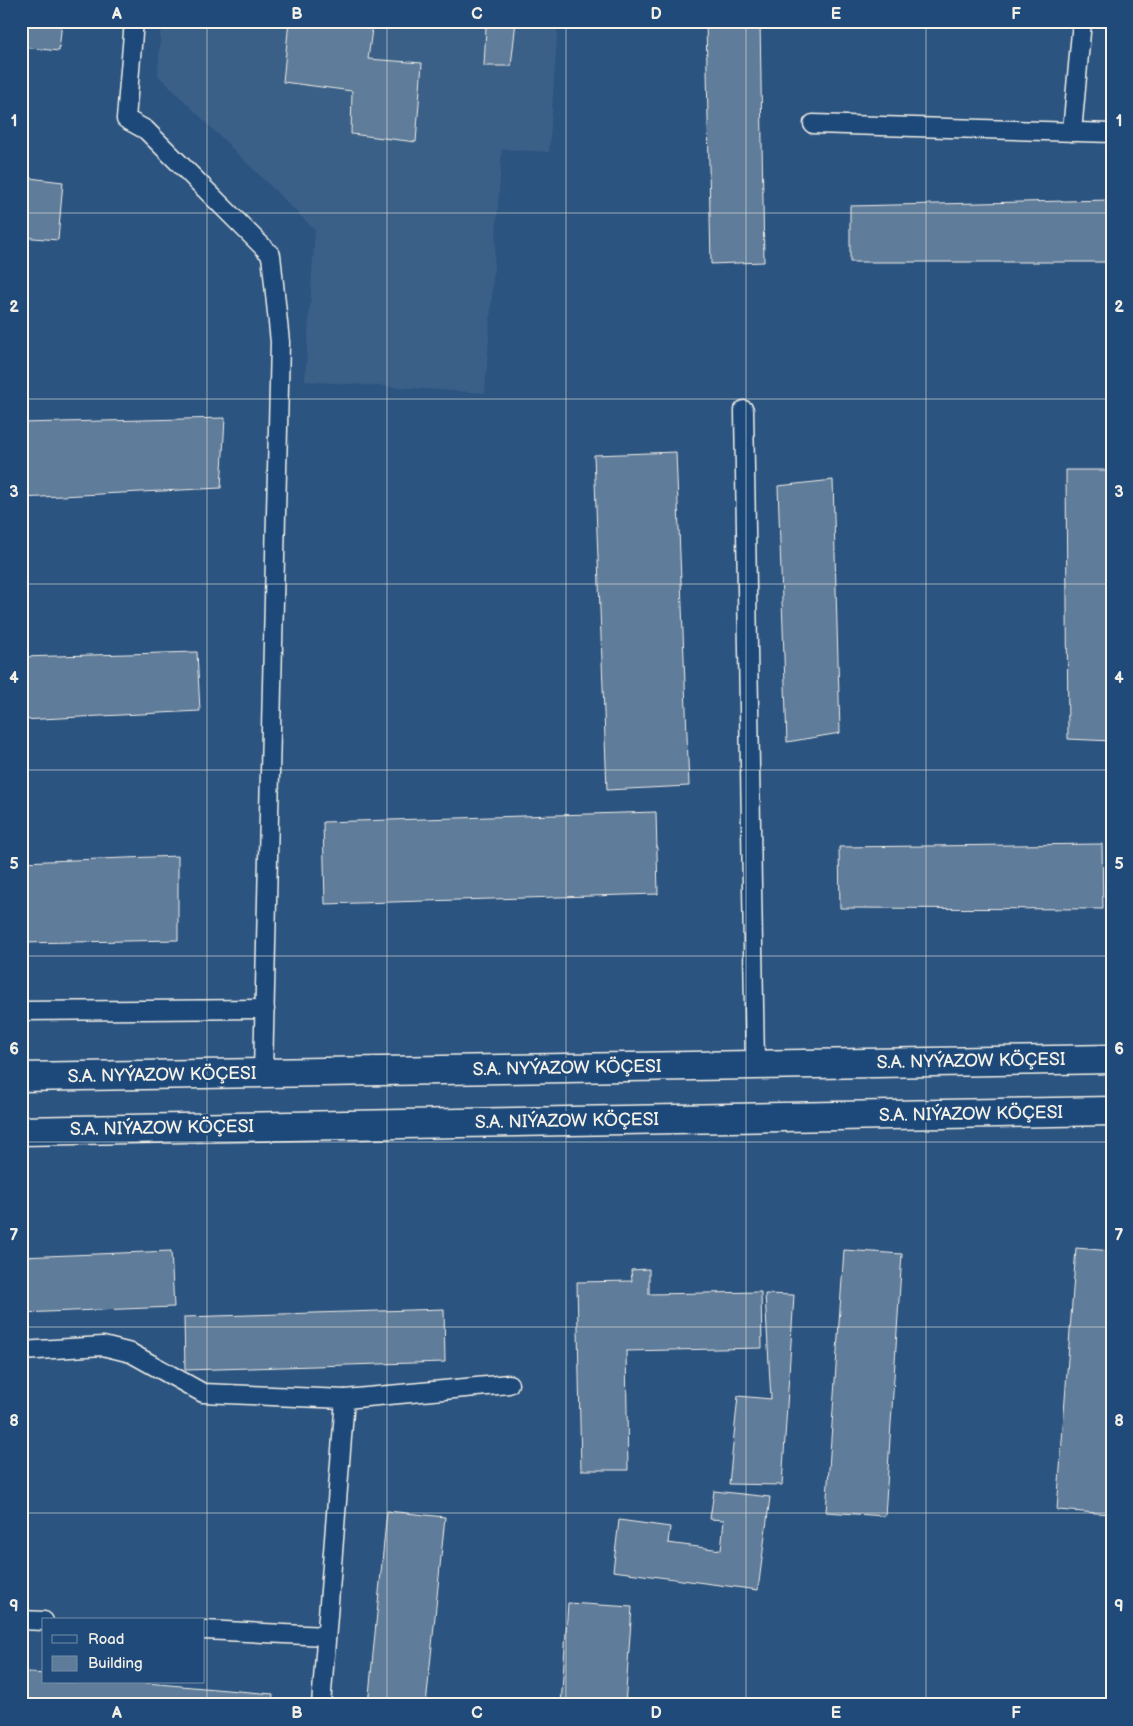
<svg xmlns="http://www.w3.org/2000/svg" width="1133" height="1726" font-family="'Balsamiq Sans',sans-serif">
  <style>
    .built { fill: #3b6088 }
    .building { fill: #5e7b9a; stroke: #f4f1e8 }
    .lines { fill: none; stroke-linecap: round; stroke-linejoin: round }
    .service-casing { stroke: #f4f1e8; stroke-width: 21 }
    .primary-casing { stroke: #f4f1e8; stroke-width: 31 }
    .service { stroke: #1f4a7a; stroke-width: 18 }
    .primary { stroke: #1f4a7a; stroke-width: 28 }
    .grid { fill: none; stroke: #f4f1e8; stroke-width: 1; stroke-opacity: 0.55 }
    .labels { text-anchor: middle; dominant-baseline: central; stroke-width: 5; stroke-linejoin: round; paint-order: stroke }
    .street-label { font-size: 18px; fill: #f4f1e8; stroke: #1f4a7a }
    .neatline { fill: none; stroke: #f4f1e8; stroke-width: 2 }
    .grid-label { font-size: 16px; text-anchor: middle; font-weight: bold; fill: #f4f1e8 }
  </style>
  <rect width="100%" height="100%" fill="#2c5481"/>
  <filter id="ink" filterUnits="userSpaceOnUse"><feTurbulence type="fractalNoise" baseFrequency=".02" numOctaves="2"/><feDisplacementMap in="SourceGraphic" scale="10" xChannelSelector="R" yChannelSelector="G"/><feConvolveMatrix kernelMatrix="1 2 1 2 8 2 1 2 1" color-interpolation-filters="sRGB"/></filter>
  <g filter="url(#ink)">
    <polygon class="built" points="161,21 558,21 549,152 502,149 485,393 305,381 315,230 158,75"/>
    <g class="building">
      <polygon points="21,21 62,21 59,51 21,47"/>
      <polygon points="289,21 373,21 368,59 422,63 416,142 351,134 352,91 283,82"/>
      <polygon points="452,21 516,21 511,66 484,66 486,27"/>
      <polygon points="706,21 760,21 764,262 711,264"/>
      <polygon points="21,177 63,182 58,240 21,237"/>
      <polygon points="1110,200 1109,262 850,262 850,206"/>
      <polygon points="225,418 221,488 21,498 21,423"/>
      <polygon points="676,452 689,786 607,790 594,455"/>
      <polygon points="1066,470 1112,470 1112,741 1068,739"/>
      <polygon points="833,480 840,733 787,742 778,486"/>
      <polygon points="197,652 200,711 21,720 21,657"/>
      <polygon points="656,812 658,894 325,904 323,822"/>
      <polygon points="1102,844 1103,909 840,908 839,847"/>
      <polygon points="178,856 178,940 21,943 21,862"/>
      <polygon points="1076,1248 1112,1251 1110,1514 1057,1510"/>
      <polygon points="844,1250 902,1254 885,1516 826,1512"/>
      <polygon points="171,1251 174,1307 21,1313 21,1257"/>
      <polygon points="649,1269 649,1294 761,1292 762,1348 626,1351 628,1470 581,1470 577,1282 632,1281 631,1270"/>
      <polygon points="765,1294 794,1295 782,1485 729,1484 738,1396 771,1399"/>
      <polygon points="444,1309 445,1362 185,1370 184,1317"/>
      <polygon points="714,1491 770,1497 758,1590 613,1571 619,1520 670,1527 668,1543 721,1550 724,1520 710,1519"/>
      <polygon points="387,1511 445,1517 426,1705 368,1705"/>
      <polygon points="568,1603 632,1607 625,1705 561,1705"/>
      <polygon points="21,1672 44,1674 44,1682 135,1682 273,1694 272,1705 21,1705"/>
    </g>
    <g class="lines">
      <defs>
        <g id="service">
          <polyline points="134,21 126,119 146,130 271,255 280,342 263,1073"/>
          <polyline points="813,124 1112,133"/>
          <polyline points="1072,132 1082,21"/>
          <polyline points="744,410 755,1065"/>
          <polyline points="21,1011 265,1009"/>
          <polyline points="21,1351 103,1346 131,1353 203,1393 345,1399"/>
          <polyline points="21,1620 44,1621"/>
          <polyline points="204,1630 326,1636"/>
          <polyline points="321,1705 345,1399 509,1384"/>
        </g>
        <g id="primary">
          <polyline points="21,1077 1112,1059"/>
          <polyline points="21,1131 1112,1111"/>
        </g>
      </defs>
      <use href="#service" class="service-casing"/>
      <use href="#primary" class="primary-casing"/>
      <use href="#service" class="service"/>
      <use href="#primary" class="primary"/>
    </g>
  </g>
  <path class="grid" d="M207,21V1705M387,21V1705M566,21V1705M746,21V1705M926,21V1705M21,213H1112M21,399H1112M21,584H1112M21,770H1112M21,956H1112M21,1142H1112M21,1327H1112M21,1513H1112"/>
  <g class="labels">
    <g class="street-label">
      <text transform="translate(971 1061) rotate(-1)">S.A. NYÝAZOW KÖÇESI</text>
      <text transform="translate(567 1068) rotate(-1)">S.A. NYÝAZOW KÖÇESI</text>
      <text transform="translate(162 1075) rotate(-1)">S.A. NYÝAZOW KÖÇESI</text>
      <text transform="translate(971 1114) rotate(-1)">S.A. NIÝAZOW KÖÇESI</text>
      <text transform="translate(567 1121) rotate(-1)">S.A. NIÝAZOW KÖÇESI</text>
      <text transform="translate(162 1128) rotate(-1)">S.A. NIÝAZOW KÖÇESI</text>
    </g>
  </g>
  <rect width="1133" height="1726" fill="none" stroke="#1f4a7a" stroke-width="55"/>
  <rect x="42" y="1618" width="162" height="65" fill="#1f4a7a" stroke="#748da6"/>
  <rect x="52" y="1635" width="25" height="8" fill="#1f4a7a" stroke="#748da6"/>
  <text x="88" y="1644" font-size="15" fill="#f4f1e8">Road</text>
  <rect x="52" y="1656" width="25" height="15" fill="#5e7b9a" stroke="#748da6"/>
  <text x="88" y="1668" font-size="15" fill="#f4f1e8">Building</text>
  <rect x="28" y="28" width="1078" height="1670" class="neatline"/>
  <g class="grid-label">
    <text x="117" y="19">A</text>
    <text x="297" y="19">B</text>
    <text x="477" y="19">C</text>
    <text x="656" y="19">D</text>
    <text x="836" y="19">E</text>
    <text x="1016" y="19">F</text>
    <text x="14" y="126">1</text>
    <text x="1119" y="126">1</text>
    <text x="14" y="312">2</text>
    <text x="1119" y="312">2</text>
    <text x="14" y="497">3</text>
    <text x="1119" y="497">3</text>
    <text x="14" y="683">4</text>
    <text x="1119" y="683">4</text>
    <text x="14" y="869">5</text>
    <text x="1119" y="869">5</text>
    <text x="14" y="1054">6</text>
    <text x="1119" y="1054">6</text>
    <text x="14" y="1240">7</text>
    <text x="1119" y="1240">7</text>
    <text x="14" y="1426">8</text>
    <text x="1119" y="1426">8</text>
    <text x="14" y="1611">9</text>
    <text x="1119" y="1611">9</text>
    <text x="117" y="1718">A</text>
    <text x="297" y="1718">B</text>
    <text x="477" y="1718">C</text>
    <text x="656" y="1718">D</text>
    <text x="836" y="1718">E</text>
    <text x="1016" y="1718">F</text>
  </g>
</svg>
